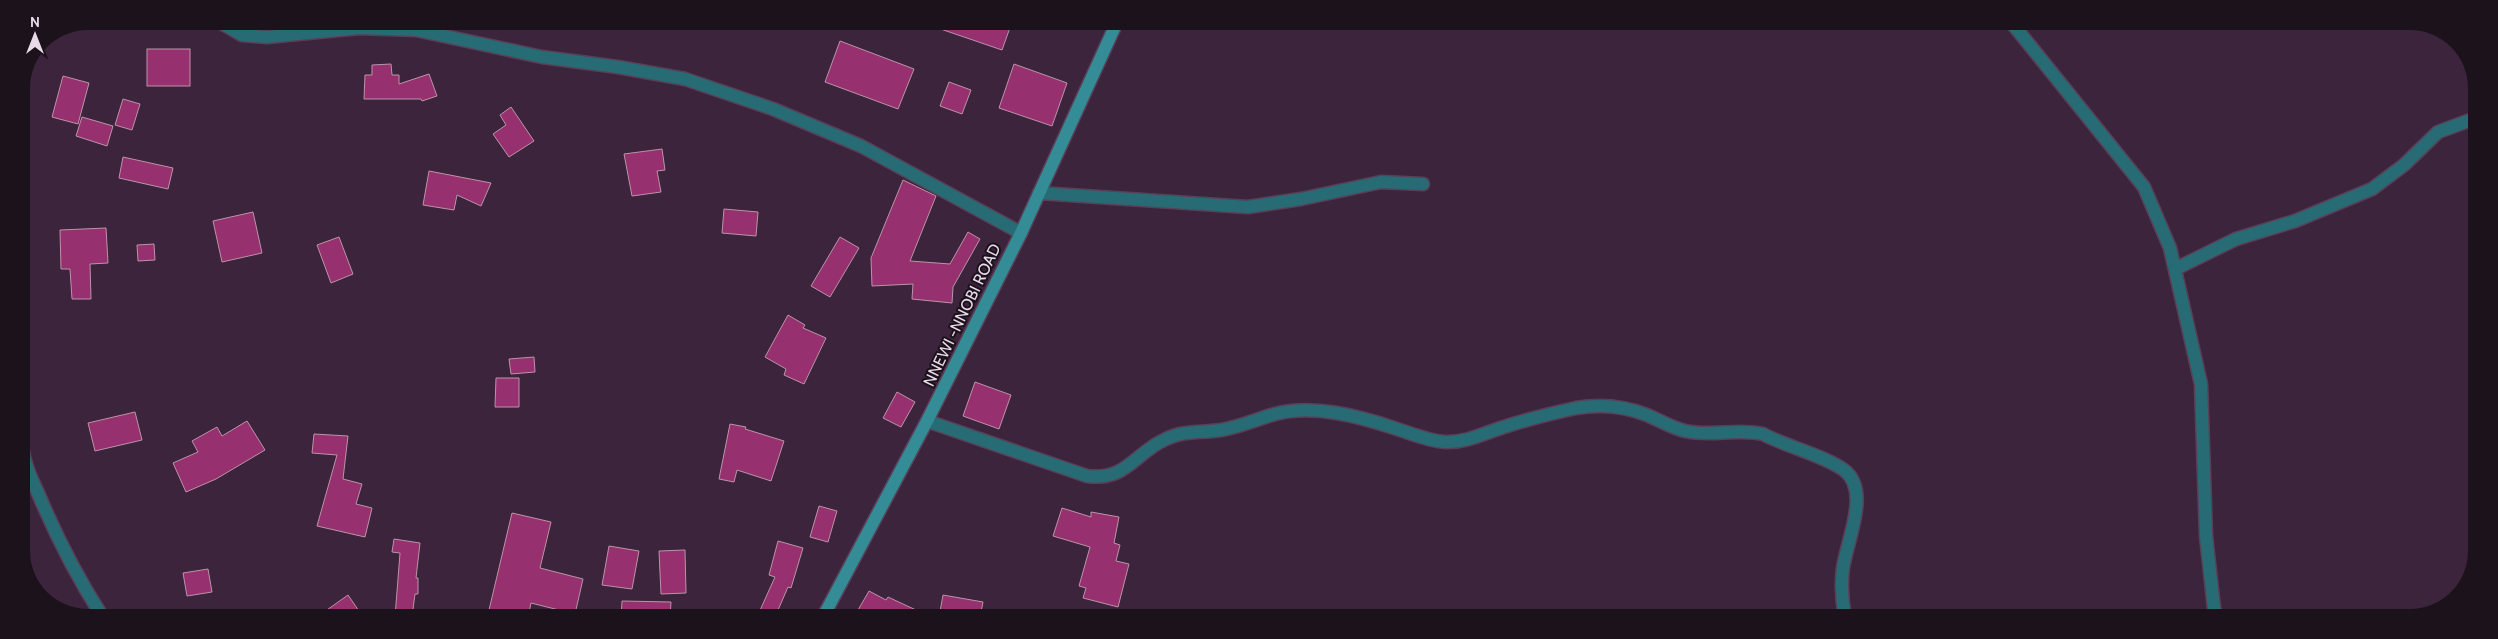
<svg xmlns="http://www.w3.org/2000/svg" width="2498" height="639" font-family="Cabin,sans-serif">
  <style>
    .building { fill: #97306f; stroke: #bb94a8 }
    .lines { fill: none; stroke-linecap: round; stroke-linejoin: round }
    .minor-casing { stroke: #584158; stroke-width: 15 }
    .secondary-casing { stroke: #584158; stroke-width: 15 }
    .minor { stroke: #276c75; stroke-width: 12 }
    .secondary { stroke: #338c96; stroke-width: 12 }
    .labels { text-anchor: middle; dominant-baseline: central; stroke-width: 4; stroke-linejoin: round; paint-order: stroke }
    .street-label { font-size: 16px; fill: #e9d9e9; stroke: #1c121c }
  </style>
  <rect width="100%" height="100%" fill="#3c243c"/>
  <g class="building">
    <polygon points="926,22 1012,22 1002,50 926,24"/>
    <polygon points="840,41 914,69 898,109 825,82"/>
    <rect x="147" y="49" width="43" height="37"/>
    <polygon points="391,64 392,75 399,75 399,84 429,74 437,96 422,101 421,99 364,99 365,75 372,75 372,65"/>
    <polygon points="1014,64 1067,83 1052,126 999,108"/>
    <polygon points="63,76 89,83 78,124 52,117"/>
    <polygon points="949,82 971,90 962,114 940,106"/>
    <polygon points="123,99 140,104 132,130 115,125"/>
    <polygon points="511,107 534,141 509,157 493,134 506,125 500,115"/>
    <polygon points="82,117 113,126 107,146 76,136"/>
    <polygon points="662,149 665,170 657,171 661,192 632,196 624,154"/>
    <polygon points="123,157 173,168 168,189 119,178"/>
    <polygon points="429,171 491,183 481,206 457,195 454,210 423,205"/>
    <polygon points="903,180 936,196 910,261 950,264 968,232 980,239 953,287 952,303 912,299 913,284 872,286 871,258"/>
    <polygon points="724,209 758,212 756,236 722,233"/>
    <polygon points="253,212 262,253 222,262 213,221"/>
    <polygon points="106,228 108,263 90,264 91,299 72,299 70,269 61,269 60,230"/>
    <polygon points="339,237 353,274 331,283 317,245"/>
    <polygon points="840,237 859,248 830,297 811,286"/>
    <polygon points="154,244 155,260 138,261 137,245"/>
    <polygon points="788,315 805,325 803,328 826,338 804,384 784,375 786,369 765,357"/>
    <polygon points="534,357 535,372 511,374 509,359"/>
    <polygon points="496,378 519,378 519,407 495,407"/>
    <polygon points="975,382 1011,395 999,429 963,416"/>
    <polygon points="897,392 915,402 901,427 883,418"/>
    <polygon points="135,412 142,440 95,451 88,423"/>
    <polygon points="247,421 265,450 216,479 186,492 173,463 198,452 192,441 217,427 222,436"/>
    <polygon points="730,424 746,427 745,429 784,441 771,481 737,470 734,482 719,479"/>
    <polygon points="314,434 348,436 343,479 362,484 356,504 372,508 365,537 317,526 337,455 312,453"/>
    <polygon points="819,506 837,511 828,542 810,537"/>
    <polygon points="1062,508 1091,517 1091,512 1119,517 1114,543 1120,545 1116,561 1129,564 1118,607 1083,598 1086,588 1079,586 1090,547 1053,536"/>
    <polygon points="512,513 551,522 540,568 583,579 575,614 531,603 528,617 518,617 489,610"/>
    <polygon points="394,539 420,543 416,578 418,578 418,594 415,594 412,617 395,617 400,553 392,552"/>
    <polygon points="778,541 803,548 791,588 788,587 775,617 757,617 775,577 769,575"/>
    <polygon points="609,546 639,551 632,589 602,585"/>
    <polygon points="685,550 686,593 661,594 659,551"/>
    <polygon points="208,569 212,592 187,596 183,573"/>
    <polygon points="869,591 886,600 888,597 931,617 854,617"/>
    <polygon points="348,595 363,617 317,617"/>
    <polygon points="943,595 983,602 980,617 939,617"/>
    <polygon points="622,601 671,602 670,617 621,617"/>
  </g>
  <g class="lines">
    <defs>
      <g id="minor">
        <polyline points="218,21 242,35 267,37 359,28 416,30 542,57 618,67 685,79 773,109 861,146 1021,233"/>
        <polyline points="2011,22 2144,187 2170,248 2201,384 2206,536 2214,608 2217,618"/>
        <polyline points="1039,193 1248,207 1301,199 1381,182 1423,184"/>
        <polyline points="2175,269 2236,239 2295,221 2372,189 2404,165 2438,132 2476,118"/>
        <polyline points="21,292 22,358"/>
        <path d="M927,421L1087,476C1127,481 1134,453 1166,439C1183,430 1202,433 1221,430C1240,427 1257,419 1275,414C1313,404 1358,416 1394,428C1410,433 1428,441 1445,442C1467,443 1486,432 1507,426C1529,419 1553,413 1576,408C1600,404 1624,406 1647,415C1659,420 1672,428 1685,431C1712,437 1735,428 1763,434C1787,447 1823,455 1844,470C1871,490 1847,540 1843,568C1841,584 1842,602 1845,617"/>
        <path d="M22,446C24,463 31,478 38,493C56,536 77,577 102,616"/>
      </g>
      <polyline id="secondary" points="823,617 927,421 1021,233 1117,22"/>
    </defs>
    <use href="#minor" class="minor-casing"/>
    <use href="#secondary" class="secondary-casing"/>
    <use href="#minor" class="minor"/>
    <use href="#secondary" class="secondary"/>
  </g>
  <g class="labels">
    <g class="street-label">
      <text transform="translate(962 315) rotate(-64)">NNEWI -NNOBI ROAD</text>
    </g>
  </g>
  <path d="M0 0H2498V639H0ZM88 30H2410A58 58 0 0 1 2468 88V551A58 58 0 0 1 2410 609H88A58 58 0 0 1 30 551V88A58 58 0 0 1 88 30Z" fill="#1c121c" fill-rule="evenodd"/>
  <g transform="translate(35 35)" stroke="#1c121c" stroke-width="4" paint-order="stroke">
  <path d="M0-4L9 19L0 12L-9 19Z" fill="#e9d9e9"/>
  <text y="-8" font-size="14" font-weight="bold" text-anchor="middle" fill="#e9d9e9">N</text>
  </g>
</svg>
